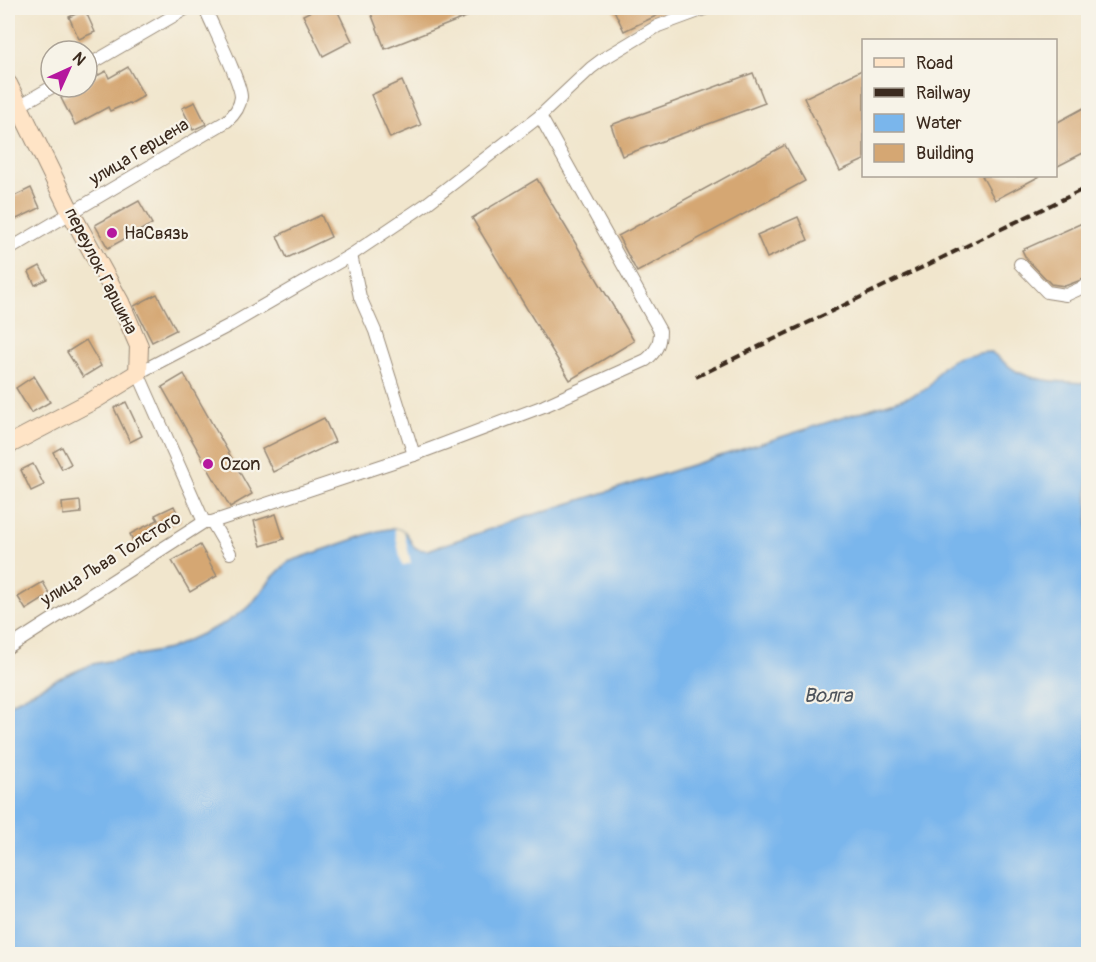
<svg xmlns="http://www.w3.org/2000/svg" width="1096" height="962" font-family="Pangolin,sans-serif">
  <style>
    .water { fill: #7ab6ec; stroke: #5a7085; stroke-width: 1.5 }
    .pier { fill: #f1e6cd }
    .building { fill: #d5a773 }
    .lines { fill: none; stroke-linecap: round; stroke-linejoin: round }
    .minor-casing { stroke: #968876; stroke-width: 14 }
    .secondary-casing { stroke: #968876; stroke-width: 20 }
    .minor { stroke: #fff; stroke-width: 12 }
    .secondary { stroke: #ffe4c6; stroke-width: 18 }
    .rail { stroke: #3b2a1e; stroke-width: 4; stroke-dasharray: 9 4.5; stroke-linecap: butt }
    .poi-dot { fill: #b5179e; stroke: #f7f3e8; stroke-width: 2 }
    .labels { text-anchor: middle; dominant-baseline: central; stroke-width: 4.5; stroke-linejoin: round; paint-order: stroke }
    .street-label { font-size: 18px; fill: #3b2a1e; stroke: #f7f3e8 }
    .poi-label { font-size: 18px; fill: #3b2a1e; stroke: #f7f3e8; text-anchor: start }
    .water-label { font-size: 20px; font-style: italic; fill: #4e545c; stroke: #f7f3e8 }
  </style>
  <rect width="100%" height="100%" fill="#f7f3e8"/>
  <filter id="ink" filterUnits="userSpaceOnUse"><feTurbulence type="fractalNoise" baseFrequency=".0167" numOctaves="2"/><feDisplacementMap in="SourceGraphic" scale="12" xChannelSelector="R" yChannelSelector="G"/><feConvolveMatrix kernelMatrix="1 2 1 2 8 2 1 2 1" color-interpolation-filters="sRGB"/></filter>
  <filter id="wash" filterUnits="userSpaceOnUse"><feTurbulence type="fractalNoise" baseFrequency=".008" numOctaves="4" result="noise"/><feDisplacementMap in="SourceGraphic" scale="24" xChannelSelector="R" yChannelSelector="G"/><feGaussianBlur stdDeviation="1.35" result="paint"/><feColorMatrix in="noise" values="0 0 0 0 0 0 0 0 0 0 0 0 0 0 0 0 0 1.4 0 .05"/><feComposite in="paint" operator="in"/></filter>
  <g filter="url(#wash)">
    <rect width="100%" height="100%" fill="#f1e6cd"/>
    <path class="water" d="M991,352C1000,358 1008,367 1018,372C1039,382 1065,382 1088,383V954H8V705L57,679L93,664L169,649L225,623L250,606L271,579L288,562L378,531L394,528L404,531C414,543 409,550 428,550L520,519L911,396C939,386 928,379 945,365C957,355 976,353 991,352Z"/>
    <polygon class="pier" points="394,528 404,531 411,563 402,566"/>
    <g id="blocks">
      <g class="building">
        <polygon points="317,8 336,8 352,41 323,56 303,15"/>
        <polygon points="369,8 489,8 385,49"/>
        <polygon points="613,8 673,8 624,31"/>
        <polygon points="85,10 95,32 79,39 69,17"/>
        <polygon points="128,67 144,96 130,104 129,103 110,111 108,107 75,125 61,98 81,87 87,87 87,84 94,80 93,78 106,71 109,78"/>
        <polygon points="864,69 864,160 840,171 804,98"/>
        <polygon points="753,73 765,103 622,156 611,125"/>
        <polygon points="402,81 421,125 390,138 371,95"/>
        <polygon points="195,102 206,124 193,130 182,108"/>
        <polygon points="1089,105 1089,150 1056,167 1056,123"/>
        <polygon points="785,145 805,181 637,272 618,236"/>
        <polygon points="982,176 1040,176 995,200"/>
        <polygon points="537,179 634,341 570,380 472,218"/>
        <polygon points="31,188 40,208 8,223 8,199"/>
        <polygon points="139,201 152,224 108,248 95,225"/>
        <polygon points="321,215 331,237 287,258 277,236"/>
        <polygon points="798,217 808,240 767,258 757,235"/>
        <polygon points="1089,220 1089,277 1065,286 1051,284 1026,258 1022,250"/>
        <polygon points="40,266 47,279 35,285 29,272"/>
        <polygon points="157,294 176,330 152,342 134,306"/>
        <polygon points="86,340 101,366 83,377 67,352"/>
        <polygon points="184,374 252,494 230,507 162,387"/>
        <polygon points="34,376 50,402 31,413 16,388"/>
        <polygon points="126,402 142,436 130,442 114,408"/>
        <polygon points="324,418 335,442 273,472 262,449"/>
        <polygon points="62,447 71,464 62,469 53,452"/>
        <polygon points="33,464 44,485 31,491 21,470"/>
        <polygon points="80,501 81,513 63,515 62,503"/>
        <polygon points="174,506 181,521 151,534 152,536 135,545 130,534 158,520 155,515"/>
        <polygon points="276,514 284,539 261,546 254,521"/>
        <polygon points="200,545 217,576 190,592 172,561"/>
        <polygon points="43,582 50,595 26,610 18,597"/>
      </g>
    </g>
  </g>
  <g filter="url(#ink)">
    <use href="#blocks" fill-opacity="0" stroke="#968876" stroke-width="1.5"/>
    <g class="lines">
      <defs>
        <g id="minor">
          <polyline points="87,66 187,8"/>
          <polyline points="19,106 52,87"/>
          <path d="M8,250L227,121C235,114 240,107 241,97C241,82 212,25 205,8"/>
          <polyline points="351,255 360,297 375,331 414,455"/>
          <polyline points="1020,264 1047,292 1066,295 1088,285"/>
          <path d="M212,522L414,455L544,406L646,360C656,352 660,344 660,331L540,116"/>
          <polyline points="230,553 212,522 204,522 138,373 230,325 351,255 425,205 540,116 591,68 603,59 658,26 707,8"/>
          <polyline points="8,648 204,522"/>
        </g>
        <polyline id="secondary" points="8,84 71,213 120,302 139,346 138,373 94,400 8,445"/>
      </defs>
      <use href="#minor" class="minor-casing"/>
      <use href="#secondary" class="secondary-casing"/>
      <use href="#minor" class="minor"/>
      <use href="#secondary" class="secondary"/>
      <polyline class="rail" points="696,377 1088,187"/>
    </g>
  </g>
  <g class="poi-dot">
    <circle cx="112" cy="233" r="6"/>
    <circle cx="208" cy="464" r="6"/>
  </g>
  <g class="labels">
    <g class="street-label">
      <text transform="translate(139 152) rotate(-31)">улица Герцена</text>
      <text transform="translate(101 271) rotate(63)">переулок Гаршина</text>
      <text transform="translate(111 559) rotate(-32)">улица Льва Толстого</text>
    </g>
    <g class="poi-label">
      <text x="124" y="233">НаСвязь</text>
      <text x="220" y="464">Ozon</text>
    </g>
    <g class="water-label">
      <text x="828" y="695">Волга</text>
    </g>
  </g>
  <rect width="1096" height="962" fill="none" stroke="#f7f3e8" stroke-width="30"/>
  <rect x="862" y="39" width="195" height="138" fill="#f7f3e8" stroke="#aca397" stroke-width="1.5"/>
  <rect x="874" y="58" width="30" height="9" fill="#ffe4c6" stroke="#aca397" stroke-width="1.5"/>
  <text x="916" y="69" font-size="18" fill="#3b2a1e">Road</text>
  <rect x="874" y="88" width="30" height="9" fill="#3b2a1e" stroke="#aca397" stroke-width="1.5"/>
  <text x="916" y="99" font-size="18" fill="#3b2a1e">Railway</text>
  <rect x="874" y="114" width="30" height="18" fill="#7ab6ec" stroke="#aca397" stroke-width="1.5"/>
  <text x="916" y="129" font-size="18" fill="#3b2a1e">Water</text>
  <rect x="874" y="144" width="30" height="18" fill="#d5a773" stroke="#aca397" stroke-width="1.5"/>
  <text x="916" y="159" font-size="18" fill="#3b2a1e">Building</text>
  <g transform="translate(69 69) rotate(45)"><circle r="28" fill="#f7f3e8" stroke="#aca397" stroke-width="1.5"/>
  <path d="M0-4.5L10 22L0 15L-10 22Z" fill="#b5179e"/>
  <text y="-9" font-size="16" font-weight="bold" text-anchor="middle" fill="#3b2a1e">N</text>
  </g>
</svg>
